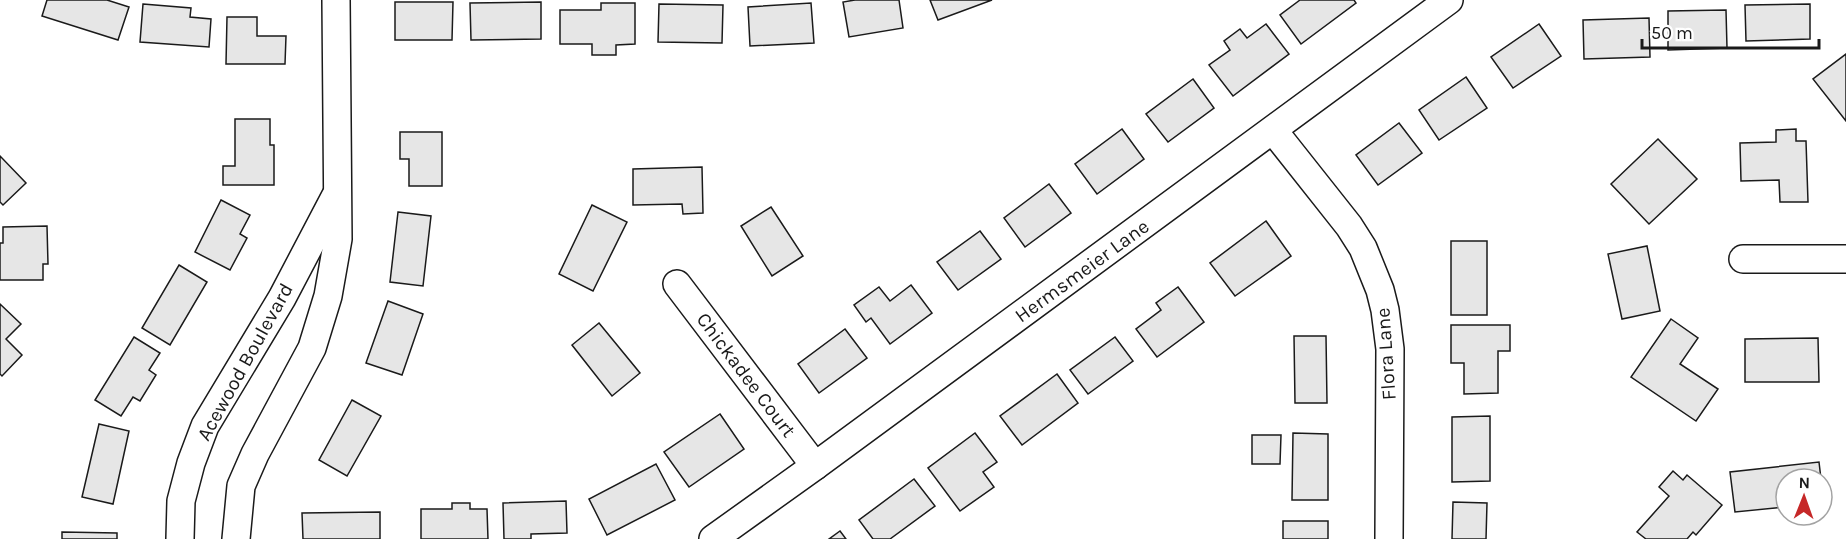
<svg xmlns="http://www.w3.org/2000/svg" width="1846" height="539" font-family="Karla,sans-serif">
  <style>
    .building { fill: #e6e6e6; stroke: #1a1a1a; stroke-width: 1.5 }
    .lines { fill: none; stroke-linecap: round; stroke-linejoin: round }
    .minor-casing { stroke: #1a1a1a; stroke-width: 30 }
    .minor { stroke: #fff; stroke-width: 27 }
    .labels { text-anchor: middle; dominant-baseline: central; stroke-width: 4.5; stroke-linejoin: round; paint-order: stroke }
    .street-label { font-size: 20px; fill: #1a1a1a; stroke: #fff }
  </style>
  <rect width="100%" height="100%" fill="#fff"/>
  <g class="building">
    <polygon points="47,0 107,0 129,7 118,40 42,16"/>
    <polygon points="855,0 899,0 903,28 849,37 843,2"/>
    <polygon points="930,0 992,0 938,20"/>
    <polygon points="1300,0 1354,0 1356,3 1301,44 1280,15"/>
    <polygon points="395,2 453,2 452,40 395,40"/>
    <polygon points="541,2 541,39 471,40 470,3"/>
    <polygon points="601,3 635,3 635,44 616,45 616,55 592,55 592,44 560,44 560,10 601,10"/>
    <polygon points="811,3 814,43 750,46 748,7"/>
    <polygon points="143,4 191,8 190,17 211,19 209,47 140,42"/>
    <polygon points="659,4 723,5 722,43 658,42"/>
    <polygon points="1810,4 1810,39 1746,41 1745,5"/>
    <polygon points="1726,10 1727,48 1668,50 1668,11"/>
    <polygon points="227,17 257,17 257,36 286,36 285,64 226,64"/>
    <polygon points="1649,18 1650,57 1584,59 1583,20"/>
    <polygon points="1266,24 1289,54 1233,96 1209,65 1230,50 1224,41 1240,29 1247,38"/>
    <polygon points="1539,24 1561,56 1513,88 1491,57"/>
    <polygon points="1846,54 1846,121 1813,79"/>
    <polygon points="1466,77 1487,108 1439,140 1419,110"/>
    <polygon points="1193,79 1214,108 1168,142 1146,114"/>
    <polygon points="235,119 270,119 270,145 274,145 274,185 223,185 223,166 235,166"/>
    <polygon points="1399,123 1422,153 1378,185 1356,155"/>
    <polygon points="1122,129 1144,159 1097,194 1075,164"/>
    <polygon points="1796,129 1796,141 1806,141 1808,202 1780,202 1779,180 1741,181 1740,143 1776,142 1776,130"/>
    <polygon points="400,132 442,132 442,186 409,186 409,159 400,159"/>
    <polygon points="1658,139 1697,179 1649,224 1611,184"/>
    <polygon points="0,156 26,183 3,205 0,202"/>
    <polygon points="702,167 703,213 683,214 682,204 633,205 633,169"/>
    <polygon points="1049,184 1071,213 1025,247 1004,218"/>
    <polygon points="221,200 250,215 240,234 247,238 230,270 195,252"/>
    <polygon points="592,205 627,222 593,291 559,274"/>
    <polygon points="771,207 803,256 772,276 741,226"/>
    <polygon points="398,212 431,216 423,286 390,282"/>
    <polygon points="1266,221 1291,256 1235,296 1210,263"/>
    <polygon points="47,226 48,264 43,264 43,280 0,280 0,243 3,243 3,227"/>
    <polygon points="980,231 1001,259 958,290 937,262"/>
    <rect x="1451" y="241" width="36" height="74"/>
    <polygon points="1647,246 1660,311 1622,319 1608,254"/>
    <polygon points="179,265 207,282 170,345 142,328"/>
    <polygon points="911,285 932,313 890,344 871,318 866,322 854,305 879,287 890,301"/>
    <polygon points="1178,287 1204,322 1157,357 1136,329 1161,310 1156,303"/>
    <polygon points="388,301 423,314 402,375 366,363"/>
    <polygon points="0,304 21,324 6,339 22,355 2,376 0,374"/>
    <polygon points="1671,319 1698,338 1680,364 1718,389 1696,421 1631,377"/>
    <polygon points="599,323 640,373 612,396 572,345"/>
    <polygon points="1451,325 1510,325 1510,351 1498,351 1498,393 1464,394 1464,363 1451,363"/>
    <polygon points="845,329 867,358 819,393 798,364"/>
    <polygon points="1294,336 1326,336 1327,403 1295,403"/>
    <polygon points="134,337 160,353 149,370 156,375 140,401 133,397 121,416 95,400"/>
    <polygon points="1115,337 1133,361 1088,394 1070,370"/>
    <polygon points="1818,338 1819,382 1745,382 1745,339"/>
    <polygon points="1057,374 1078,403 1022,445 1000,416"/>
    <polygon points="352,400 381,416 347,476 319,460"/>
    <polygon points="720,414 744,449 689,487 664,452"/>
    <polygon points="1490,416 1490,481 1452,482 1452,417"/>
    <polygon points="99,424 129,431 113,504 82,497"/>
    <polygon points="975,433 997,462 983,472 994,487 960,511 928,468"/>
    <polygon points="1293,433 1328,434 1328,500 1292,500"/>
    <polygon points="1252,435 1281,435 1280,464 1252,464"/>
    <polygon points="1819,462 1821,479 1786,479 1786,507 1735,512 1730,472"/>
    <polygon points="656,464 675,500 607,535 589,499"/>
    <polygon points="1673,471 1683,480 1687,475 1722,505 1696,535 1693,532 1687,539 1646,539 1637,532 1669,496 1659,487"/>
    <polygon points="914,479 935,506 890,539 873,539 859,520"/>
    <polygon points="566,501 567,533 531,534 531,539 504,539 503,503"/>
    <polygon points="1453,502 1487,503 1486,539 1452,539"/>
    <polygon points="452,503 470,503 470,509 487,509 488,539 421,539 421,509 452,509"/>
    <polygon points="380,512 380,539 303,539 302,513"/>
    <rect x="1283" y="521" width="45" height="18"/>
    <polygon points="840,531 846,539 829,539"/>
    <polygon points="62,532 117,533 117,539 62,539"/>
  </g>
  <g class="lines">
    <defs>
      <g id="minor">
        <polyline points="1273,130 1349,226 1363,248 1380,290 1385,310 1390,349 1389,539"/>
        <polyline points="1743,259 1846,259"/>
        <polyline points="677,284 815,466"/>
        <polyline points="180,539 181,501 191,463 205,426 282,298 335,197"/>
        <polyline points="236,539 241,486 255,454 312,348 328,296 338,239 336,0"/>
        <polyline points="713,539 815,466 1449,0"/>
      </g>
    </defs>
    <use href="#minor" class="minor-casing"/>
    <use href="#minor" class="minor"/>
  </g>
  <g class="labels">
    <g class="street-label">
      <text transform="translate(1082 271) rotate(-36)">Hermsmeier Lane</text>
      <text transform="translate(1386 354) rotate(-94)">Flora Lane</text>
      <text transform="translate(245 362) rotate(-61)">Acewood Boulevard</text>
      <text transform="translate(746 375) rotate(53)">Chickadee Court</text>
    </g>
  </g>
  <g transform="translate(1804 497) rotate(1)"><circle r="28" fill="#ffffff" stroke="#a3a3a3" stroke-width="1.5"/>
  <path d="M0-4.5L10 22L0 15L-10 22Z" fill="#c62828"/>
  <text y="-9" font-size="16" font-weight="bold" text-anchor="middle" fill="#1a1a1a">N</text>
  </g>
  <path d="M1642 39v9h177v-9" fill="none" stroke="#1a1a1a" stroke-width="3"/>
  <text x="1651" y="39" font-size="18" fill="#1a1a1a" stroke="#ffffff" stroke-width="4.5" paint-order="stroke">50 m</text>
</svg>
